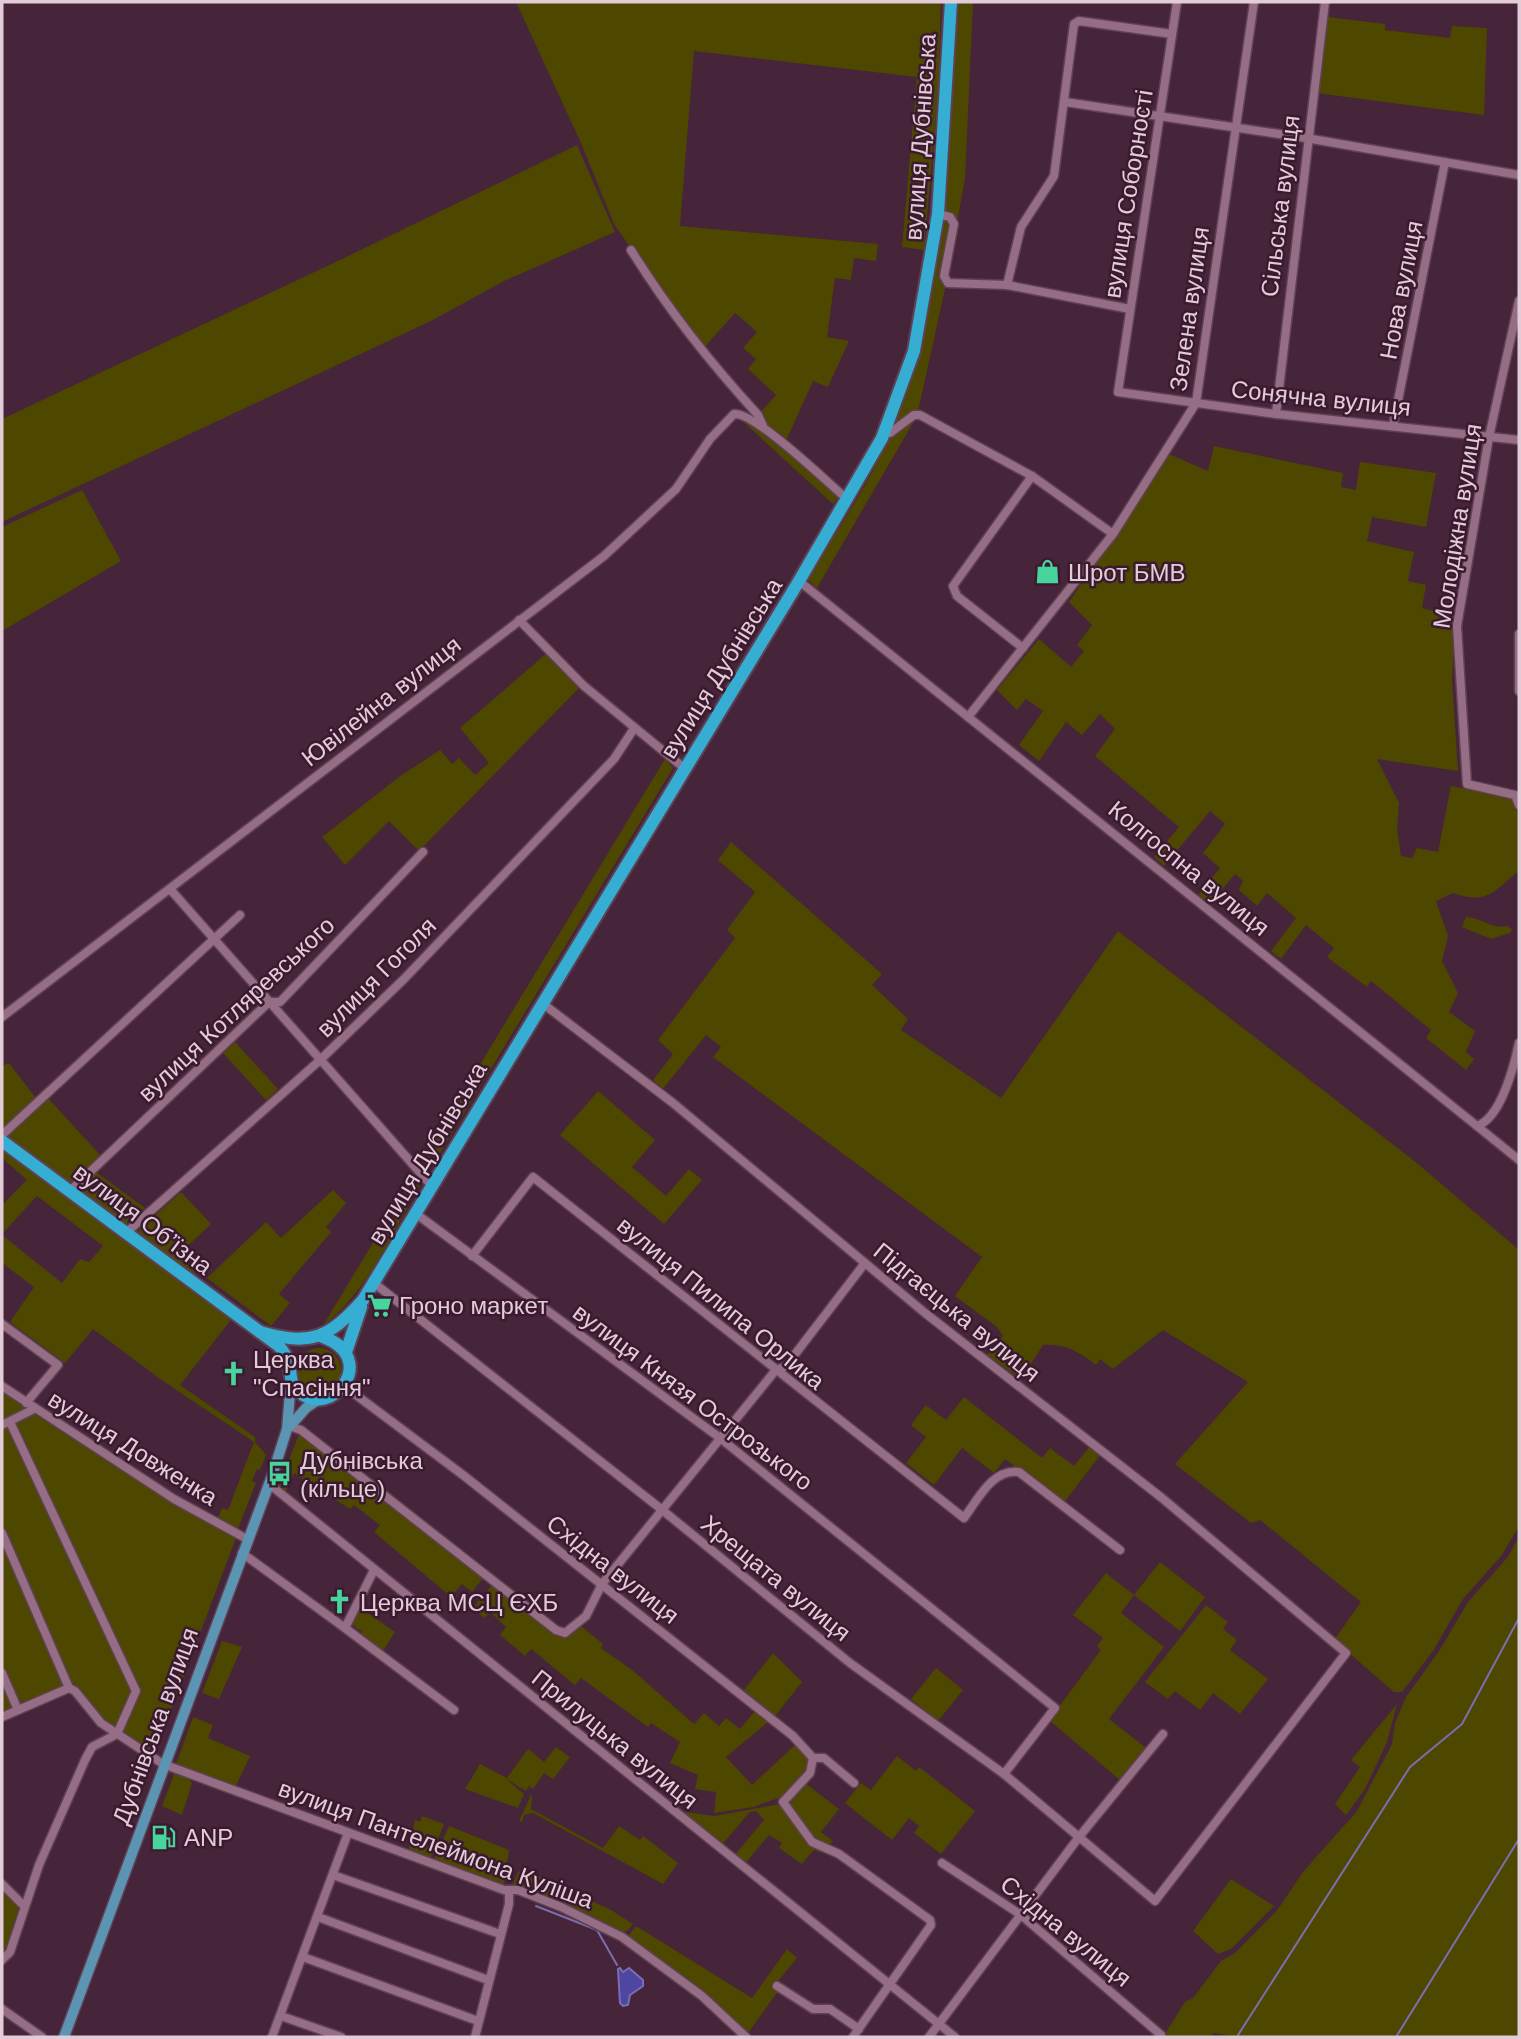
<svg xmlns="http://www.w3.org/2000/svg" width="1521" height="2039" font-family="Arial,sans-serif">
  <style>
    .green { fill: #4e4700 }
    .water { fill: #4e46a0; stroke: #7a6eb1; stroke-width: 2 }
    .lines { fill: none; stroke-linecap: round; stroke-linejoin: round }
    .stream { stroke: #7a6eb1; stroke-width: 2 }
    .minor-casing { stroke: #5e4154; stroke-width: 11 }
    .major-casing { stroke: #5e4154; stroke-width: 13 }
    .highway-casing { stroke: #5e4154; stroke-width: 16 }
    .minor { stroke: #956d84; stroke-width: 8 }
    .major { stroke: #5c94b3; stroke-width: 10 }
    .highway { stroke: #36aed3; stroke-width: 12 }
    .labels { text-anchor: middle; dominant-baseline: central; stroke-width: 5; stroke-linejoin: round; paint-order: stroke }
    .street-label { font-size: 24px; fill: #e2ccd8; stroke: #3b1a2f }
    .poi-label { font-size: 24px; fill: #e2ccd8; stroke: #3b1a2f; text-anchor: start }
  </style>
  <rect width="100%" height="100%" fill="#462439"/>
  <g class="green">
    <polygon points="516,2 941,2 938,91 924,250 902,247 917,77 694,51 680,226 878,244 876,261 854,258 851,280 835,278 827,337 849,341 828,387 813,381 785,443 766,426 760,413 776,395 748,369 756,359 743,348 757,332 735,313 702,350 614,224 581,143"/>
    <path d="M956,2H973L965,178L946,284L917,416L817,588L808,580C837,530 872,480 894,427C949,293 949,143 956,2Z"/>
    <polygon points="1328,17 1385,24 1385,30 1450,38 1452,26 1487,28 1484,115 1316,93"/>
    <polygon points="577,145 615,232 502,282 433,320 2,522 2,419 340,260"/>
    <path d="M737,416C758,419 819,481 838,497L833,504Z"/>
    <path d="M1214,446L1343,473L1341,487L1356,490L1360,462L1436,473L1426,527L1372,517L1367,541L1414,552L1408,581L1426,585L1422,608L1456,617L1452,679L1458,771L1377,759L1399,803L1397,828L1401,856L1412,858L1417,848L1438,852L1451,786L1512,798L1519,816V871C1493,892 1487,905 1453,893L1436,901L1448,936L1442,961L1458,993L1449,1012L1475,1031L1466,1052L1474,1059L1466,1070L1426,1038L1431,1030L1371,981L1367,987L1327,957L1334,948L1306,925L1281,959L1271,951L1296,918L1267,893L1257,906L1239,890L1243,881L1235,874L1210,904L1198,895L1220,868L1203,853L1225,824L1210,811L1164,866L1154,857L1179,827L1095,756L1115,729L1100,714L1082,735L1066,722L1039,761L1019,745L1043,711L1026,699L1017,710L997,690L1039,639L1071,667L1084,651L1077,645L1092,625L1069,602L1169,454L1208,471Z"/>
    <polygon points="82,490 121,561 2,631 2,527"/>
    <polygon points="547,653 580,687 419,851 389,821 345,865 322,837 399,777 440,750 452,764 459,758 475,775 489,763 460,728"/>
    <polygon points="665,759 673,768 426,1176 418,1167"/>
    <path d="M731,842L882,974L872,985L908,1019L901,1030L1001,1098L1118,931L1418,1164L1519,1250L1518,1528L1502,1555L1463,1599L1433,1651L1402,1692H1394L1334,1640L1361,1602L1260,1520L1251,1523L1175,1464L1248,1382L1163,1330L1113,1369L1100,1359L1096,1365C1080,1352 1064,1343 1043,1345L1021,1379L987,1355L1003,1336L997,1327L955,1296L982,1257L713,1057L721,1047L706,1035L663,1089L653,1080L673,1054L658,1040L735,938L727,930L755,892L718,860Z"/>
    <path d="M1466,917C1482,918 1491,929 1507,926L1512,929L1510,933L1491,939L1462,927Z"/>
    <polygon points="235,1042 278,1089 266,1100 223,1053"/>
    <polygon points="9,1063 35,1097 2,1130 2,1066"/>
    <polygon points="598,1091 655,1140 632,1167 666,1196 689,1169 702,1180 664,1224 560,1135"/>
    <polygon points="46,1096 101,1156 70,1185 6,1138 14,1125"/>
    <polygon points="2,1148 234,1316 180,1385 255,1437 255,1442 266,1455 260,1470 257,1469 252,1481 256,1483 237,1531 217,1520 222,1508 228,1510 254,1442 163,1381 93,1329 65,1363 10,1322 34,1287 2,1263 2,1235 62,1283 80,1259 89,1262 103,1246 37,1196 2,1234 2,1205 27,1180 2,1158"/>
    <polygon points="96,1172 145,1208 126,1224 77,1191"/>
    <path d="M415,1173L422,1182C397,1224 364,1298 324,1324Z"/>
    <polygon points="333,1190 346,1203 326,1227 331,1232 279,1294 290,1303 271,1326 207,1278 266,1222 281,1238"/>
    <polygon points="181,1192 211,1224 178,1255 199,1277 136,1233"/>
    <circle cx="319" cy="1370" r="22"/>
    <polygon points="2,1389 101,1457 236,1538 155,1752 105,1722 73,1683 2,1713"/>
    <polygon points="964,1397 1042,1458 1050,1448 1074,1466 1090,1446 1101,1454 1063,1504 1005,1459 994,1473 962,1448 934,1485 906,1463 926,1437 911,1425 926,1405 946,1420"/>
    <polygon points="300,1432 483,1578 472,1592 462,1584 451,1597 374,1532 380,1525 354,1505 350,1509 294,1473 284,1496 277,1489"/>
    <polygon points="1519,1537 1519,2037 1239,2037 1213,2033 1213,2037 1163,2037 1185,2002 1193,1998 1221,1961 1235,1953 1278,1909 1303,1872 1357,1811 1392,1744 1395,1723 1406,1697 1439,1651 1468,1602 1507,1558"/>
    <polygon points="1160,1562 1205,1597 1180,1631 1134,1595 1121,1613 1164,1647 1109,1719 1146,1748 1121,1781 1049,1720 1101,1650 1097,1646 1103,1638 1073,1615 1106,1573 1134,1595"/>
    <polygon points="492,1585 554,1632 571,1633 581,1626 603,1644 601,1648 632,1670 694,1724 704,1713 719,1726 726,1718 740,1729 755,1711 768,1722 726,1757 752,1785 795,1745 810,1761 810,1767 784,1796 754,1807 714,1813 716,1792 695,1789 698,1775 670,1763 680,1742 651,1723 648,1727 581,1678 575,1685 531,1649 525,1656 500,1635 506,1627 490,1612 484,1618 473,1608"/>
    <polygon points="1206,1605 1228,1622 1223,1629 1237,1640 1230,1650 1268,1679 1240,1714 1213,1693 1200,1710 1175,1691 1168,1699 1145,1682"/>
    <polygon points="359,1607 395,1632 381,1654 359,1636 362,1632 351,1624"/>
    <polygon points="222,1641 242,1647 219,1699 202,1693"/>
    <polygon points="773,1653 802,1682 775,1716 744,1690"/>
    <polygon points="936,1668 963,1690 938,1721 911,1699"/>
    <polygon points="1397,1704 1387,1742 1365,1789 1346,1815 1335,1804 1360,1767 1351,1760"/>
    <polygon points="193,1717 213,1725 208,1738 250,1756 235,1788 176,1764"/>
    <polygon points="556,1747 570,1757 553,1779 544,1773 533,1789 529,1786 526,1791 506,1779 524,1794 518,1808 465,1789 480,1764 507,1778 528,1749 544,1762"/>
    <polygon points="897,1756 916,1771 919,1767 975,1811 941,1854 914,1833 919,1826 909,1818 892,1840 845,1803 861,1783 871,1790"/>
    <polygon points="174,1774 187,1776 192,1783 182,1815 162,1806"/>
    <polygon points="805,1783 839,1809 821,1832 833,1841 830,1844 813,1841 787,1804"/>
    <polygon points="532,1793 531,1809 603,1848 619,1826 640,1840 643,1836 678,1863 663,1884 533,1813 524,1815 522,1822 519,1821"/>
    <polygon points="780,1804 810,1844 824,1853 814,1850 802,1864 779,1848 782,1843 769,1835 744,1865 733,1857 764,1820 756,1811 750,1812 720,1847 678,1811 714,1816"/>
    <polygon points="422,1816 444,1824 430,1860 412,1853 409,1848 415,1820 420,1822"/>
    <polygon points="449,1826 509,1850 504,1884 433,1861"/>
    <polygon points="524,1869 611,1910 633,1924 627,1931 619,1933 512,1886 518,1872"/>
    <polygon points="1231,1879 1274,1906 1231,1949 1218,1954 1193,1931"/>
    <polygon points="2,1888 21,1908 9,1950 2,1956"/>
    <polygon points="636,1926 752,1998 787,1949 797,1958 774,1986 779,1990 748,2033 752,2037 626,1939"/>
  </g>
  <polygon class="water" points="620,1968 623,1972 629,1968 643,1980 643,1986 630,1995 628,2005 623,2006 620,2003 618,1969"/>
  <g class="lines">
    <g class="stream">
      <polyline points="536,1906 597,1930 617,1965"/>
      <polyline points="1238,2035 1410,1767 1462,1724 1519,1618"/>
      <polyline points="1396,2037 1519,1839"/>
    </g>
    <defs>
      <g id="minor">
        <polyline points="1177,2 1118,392 1276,414 1519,440"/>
        <polyline points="1065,102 1306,138 1519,175"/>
        <polyline points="938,214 950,217 954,224 944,276 948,283 1007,285 1130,309"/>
        <path d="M631,250C670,312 708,360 758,415L763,426"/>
        <polyline points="1007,285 1021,227 1054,176 1074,24 1079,21 1172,34"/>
        <polyline points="1519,301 1489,437 1457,626 1467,784 1515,795 1519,805"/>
        <polyline points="1276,414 1325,2"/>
        <polyline points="1393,426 1445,162"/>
        <polyline points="885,432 890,433 914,415 920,415 1032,476 1113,534"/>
        <path d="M799,581L1477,1126C1501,1118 1514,1066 1519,1043"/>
        <polyline points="519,620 584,686 684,768"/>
        <polyline points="1519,634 1519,691"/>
        <polyline points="1023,648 957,596 953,586 1032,476"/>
        <polyline points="968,717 1113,534 1196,403 1254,2"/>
        <polyline points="170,889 431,1185"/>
        <path d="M2,1017L604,556L676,489L710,439L734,414C754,411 829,484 847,499"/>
        <polyline points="1477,1126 1519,1160"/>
        <polyline points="2,1135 240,915"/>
        <polyline points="70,1191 269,1002 280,1002 423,852"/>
        <polyline points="415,1213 720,1438 1055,1708 1004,1774"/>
        <polyline points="126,1233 319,1061 404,979 614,759 633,730"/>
        <path d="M472,1256L533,1177L964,1518C978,1499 993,1468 1019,1472L1120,1550"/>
        <polyline points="374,1283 661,1509 850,1663 1004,1774 1155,1901 1346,1653 1162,1498 925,1313 673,1103 542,1003"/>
        <polyline points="2,1324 58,1365 26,1403"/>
        <polyline points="2,1386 174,1499 247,1539"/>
        <polyline points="344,1386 463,1475 793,1736 813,1758 824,1758 854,1783"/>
        <polyline points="2,1425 34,1409"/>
        <polyline points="289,1426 301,1430 556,1630 565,1633 586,1616 602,1584 775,1371 786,1366 865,1263"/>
        <polyline points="269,1484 955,2037"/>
        <polyline points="2,1533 69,1688"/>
        <polyline points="242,1553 345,1628 374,1570"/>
        <polyline points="345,1628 454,1710"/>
        <polyline points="2,1673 18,1710"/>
        <polyline points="2,1717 69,1688 75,1691 101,1723 163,1764 504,1890 518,1890 561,1907 622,1937 702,1996 746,2037"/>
        <polyline points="813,1758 810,1773 783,1802 812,1842 839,1854 930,1920 931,1925 853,2037"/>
        <polyline points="942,1863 1021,1915 1161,2035 1159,2037"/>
        <polyline points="333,1875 500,1934"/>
        <polyline points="2,1884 24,1906"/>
        <polyline points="318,1917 488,1980"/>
        <polyline points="303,1957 478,2021"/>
        <polyline points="2,1960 10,1952 39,1865 85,1760 92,1747 117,1734 136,1691 10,1422"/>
        <polyline points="777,1986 813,2009 830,2009 859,2029"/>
        <polyline points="2,2009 42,2037"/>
        <polyline points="281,2016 341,2037"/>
        <polyline points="272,2037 348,1833"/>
        <polyline points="475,2037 509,1904 509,1890"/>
        <polyline points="929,2037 1079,1837 1163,1734"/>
      </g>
      <g id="major">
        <polyline points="290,1426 306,1408 319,1399"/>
        <polyline points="64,2037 272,1476 287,1429 291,1381"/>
      </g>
      <g id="highway">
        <path d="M2,1141L279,1346C282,1350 286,1355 288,1360C292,1371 288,1381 298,1391C331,1422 381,1358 323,1337"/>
        <path d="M260,1332C311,1346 328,1339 363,1300L799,581L882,438L914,351L938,214L951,2"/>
        <polyline points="346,1352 361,1307"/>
      </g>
    </defs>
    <use href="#minor" class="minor-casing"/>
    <use href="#major" class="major-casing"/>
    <use href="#highway" class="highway-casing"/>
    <use href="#minor" class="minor"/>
    <use href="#major" class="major"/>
    <use href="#highway" class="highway"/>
  </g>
  <defs>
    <symbol id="shop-bare" viewBox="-9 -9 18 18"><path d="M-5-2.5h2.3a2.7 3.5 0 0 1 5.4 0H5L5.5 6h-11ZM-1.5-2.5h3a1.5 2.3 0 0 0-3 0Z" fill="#48d49d" stroke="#3b1a2f" stroke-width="2.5" paint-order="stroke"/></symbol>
    <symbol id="supermarket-bare" viewBox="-9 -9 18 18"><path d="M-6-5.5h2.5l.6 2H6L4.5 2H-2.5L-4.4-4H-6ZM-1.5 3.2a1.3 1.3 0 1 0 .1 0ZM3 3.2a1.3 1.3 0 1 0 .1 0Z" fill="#48d49d" stroke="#3b1a2f" stroke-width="2.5" paint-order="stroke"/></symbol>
    <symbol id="church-bare" viewBox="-9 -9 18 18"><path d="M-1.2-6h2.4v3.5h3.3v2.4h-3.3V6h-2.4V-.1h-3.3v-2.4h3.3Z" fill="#48d49d" stroke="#3b1a2f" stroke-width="2.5" paint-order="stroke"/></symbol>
    <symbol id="bus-bare" viewBox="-9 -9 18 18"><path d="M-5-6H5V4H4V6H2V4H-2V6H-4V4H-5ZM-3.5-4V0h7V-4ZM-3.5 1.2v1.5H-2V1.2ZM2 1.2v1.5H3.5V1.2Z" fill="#48d49d" stroke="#3b1a2f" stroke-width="2.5" paint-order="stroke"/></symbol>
    <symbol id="fuel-bare" viewBox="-9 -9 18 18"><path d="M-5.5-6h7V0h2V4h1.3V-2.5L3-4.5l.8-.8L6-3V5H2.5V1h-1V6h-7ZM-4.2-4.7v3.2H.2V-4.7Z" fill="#48d49d" stroke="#3b1a2f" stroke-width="2.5" paint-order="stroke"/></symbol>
  </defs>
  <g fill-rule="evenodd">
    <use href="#shop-bare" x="1030" y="554" width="35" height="35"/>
    <use href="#supermarket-bare" x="362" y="1288" width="35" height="35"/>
    <use href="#church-bare" x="216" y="1356" width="35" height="35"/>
    <use href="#bus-bare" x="262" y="1456" width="35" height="35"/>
    <use href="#church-bare" x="322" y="1584" width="35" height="35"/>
    <use href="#fuel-bare" x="146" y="1820" width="35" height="35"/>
  </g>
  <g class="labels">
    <g class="street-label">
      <text transform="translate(920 137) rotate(-86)">вулиця Дубнівська</text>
      <text transform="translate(1128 194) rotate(-81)">вулиця Соборності</text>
      <text transform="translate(1280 206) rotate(-83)">Сільська вулиця</text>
      <text transform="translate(1401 290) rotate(-79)">Нова вулиця</text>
      <text transform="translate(1189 309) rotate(-82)">Зелена вулиця</text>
      <text transform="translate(1321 398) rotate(6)">Сонячна вулиця</text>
      <text transform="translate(1457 526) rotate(-81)">Молодіжна вулиця</text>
      <text transform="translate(721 668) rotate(-58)">вулиця Дубнівська</text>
      <text transform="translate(381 701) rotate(-38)">Ювілейна вулиця</text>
      <text transform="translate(1189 868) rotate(39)">Колгоспна вулиця</text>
      <text transform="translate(376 977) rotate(-45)">вулиця Гоголя</text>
      <text transform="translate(236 1009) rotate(-43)">вулиця Котляревського</text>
      <text transform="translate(427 1153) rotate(-59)">вулиця Дубнівська</text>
      <text transform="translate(143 1219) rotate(37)">вулиця Об’їзна</text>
      <text transform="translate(721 1303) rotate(39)">вулиця Пилипа Орлика</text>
      <text transform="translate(957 1312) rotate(39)">Підгаєцька вулиця</text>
      <text transform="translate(693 1397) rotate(37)">вулиця Князя Острозького</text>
      <text transform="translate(133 1448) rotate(32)">вулиця Довженка</text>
      <text transform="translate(613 1569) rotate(38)">Східна вулиця</text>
      <text transform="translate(776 1578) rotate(39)">Хрещата вулиця</text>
      <text transform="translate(155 1726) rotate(-70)">Дубнівська вулиця</text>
      <text transform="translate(615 1739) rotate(39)">Прилуцька вулиця</text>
      <text transform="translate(436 1844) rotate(20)">вулиця Пантелеймона Куліша</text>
      <text transform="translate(1066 1931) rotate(39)">Східна вулиця</text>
    </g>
    <g class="poi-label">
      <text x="1068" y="572">Шрот БМВ</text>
      <text x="399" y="1305">Гроно маркет</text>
      <text x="253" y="1359">Церква<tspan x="253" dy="28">"Спасіння"</tspan></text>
      <text x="300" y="1460">Дубнівська<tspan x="300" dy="28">(кільце)</tspan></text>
      <text x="360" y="1602">Церква МСЦ ЄХБ</text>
      <text x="184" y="1837">ANP</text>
    </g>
  </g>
  <rect width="1521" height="2039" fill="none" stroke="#e2ccd8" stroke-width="7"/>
</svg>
